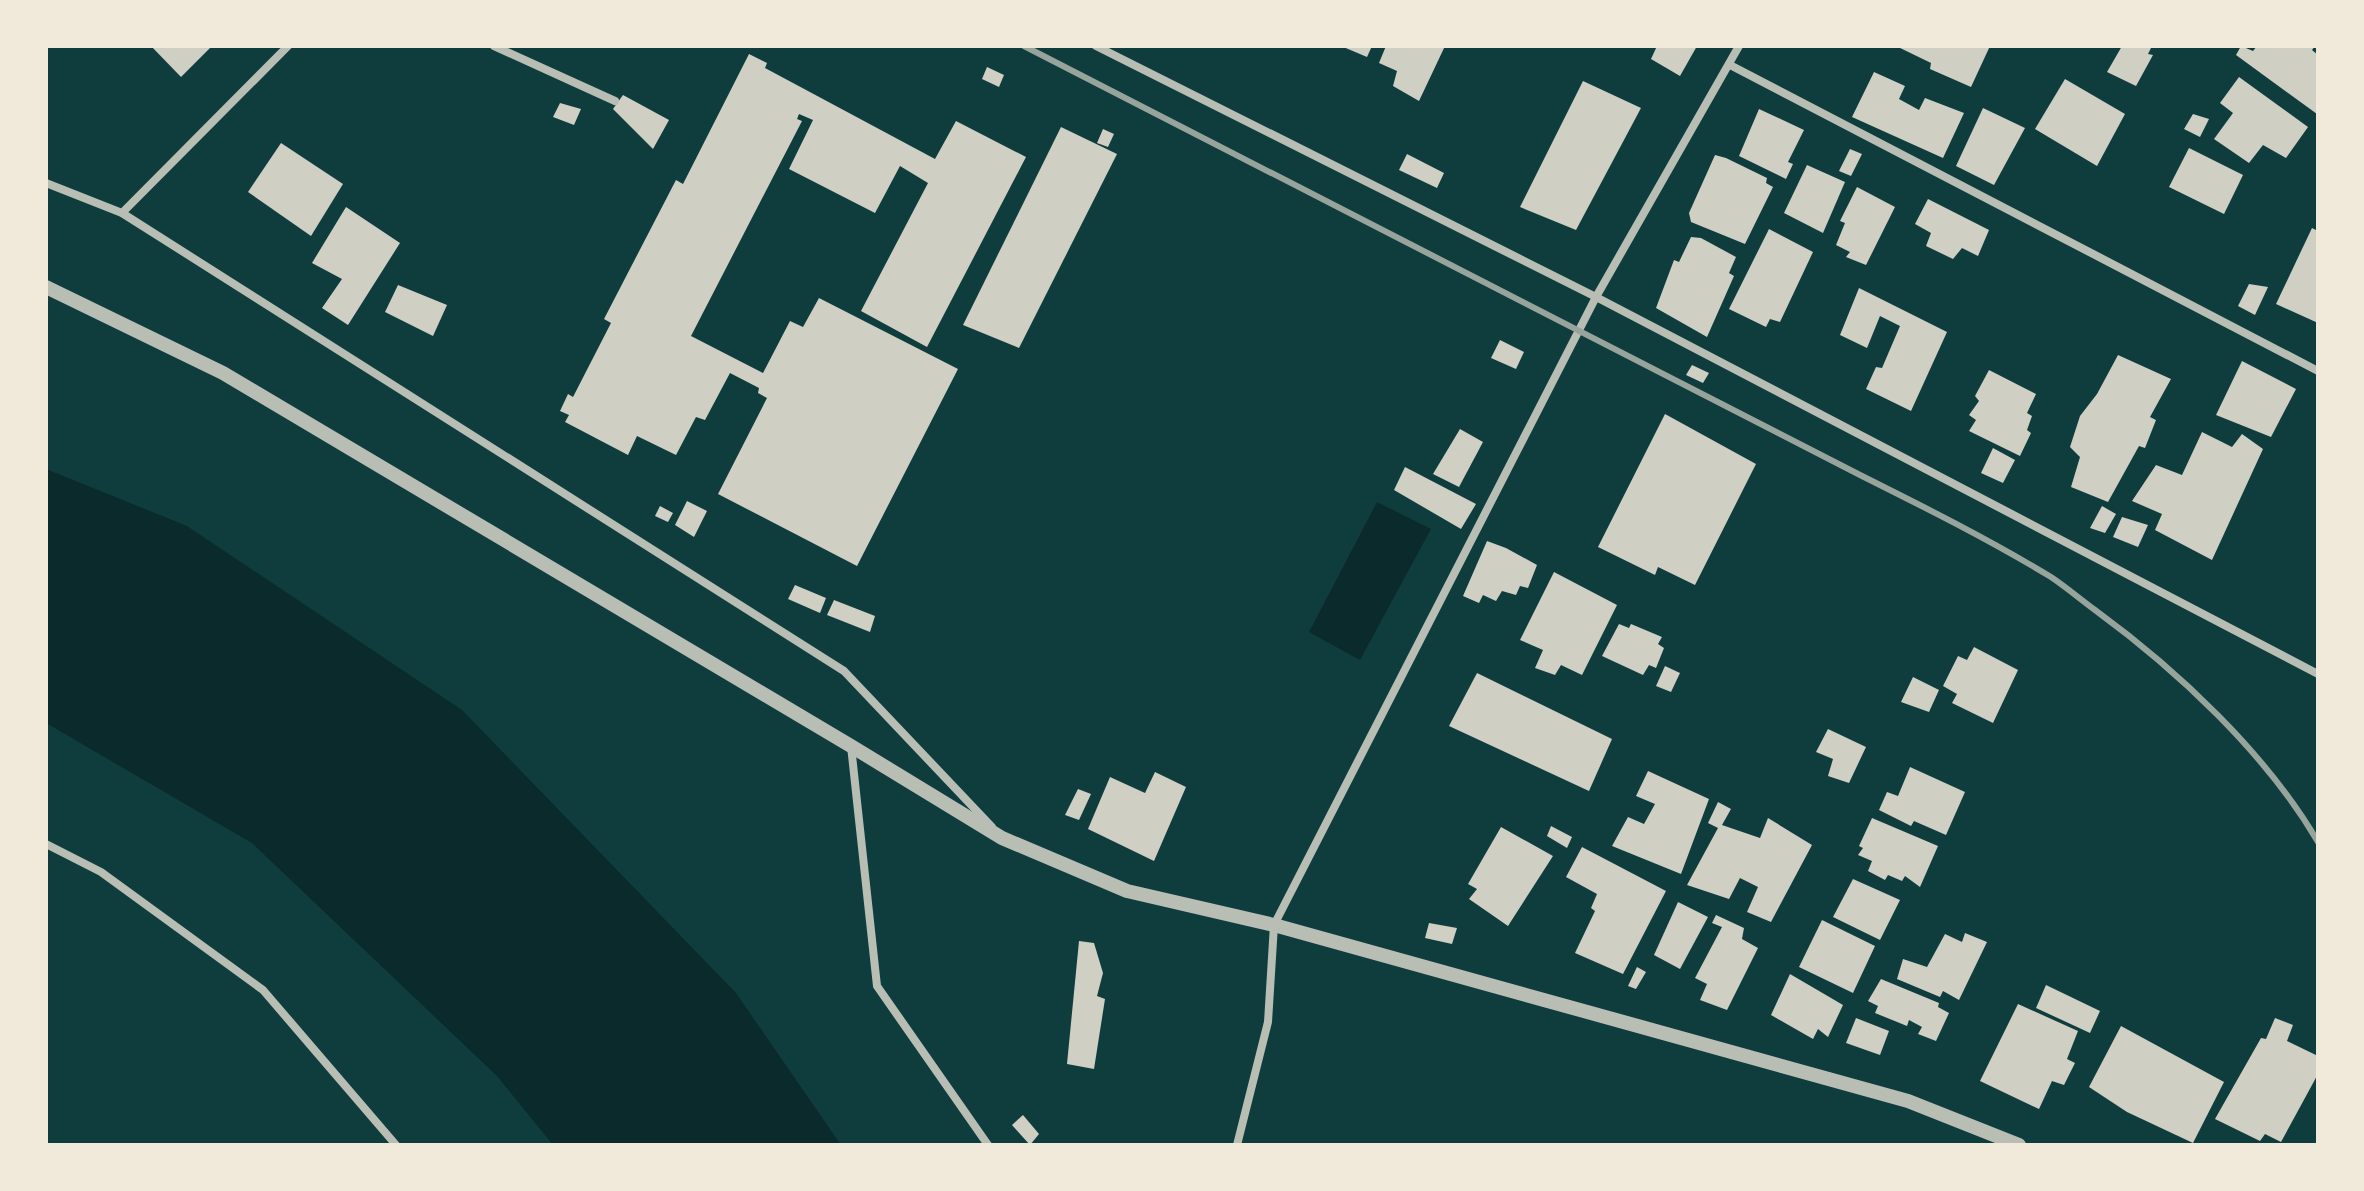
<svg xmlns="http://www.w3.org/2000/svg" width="2364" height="1191" font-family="'Noto Sans',sans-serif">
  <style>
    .water { fill: #0a2a2b }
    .building { fill: #cfcfc3 }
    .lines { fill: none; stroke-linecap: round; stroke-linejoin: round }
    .minor { stroke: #b8beb3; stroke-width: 8 }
    .tertiary { stroke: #b8beb3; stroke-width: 14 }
    .rail { stroke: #97a49c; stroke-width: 6 }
  </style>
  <rect width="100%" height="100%" fill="#0f3d3e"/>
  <g class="water">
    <polygon points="46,469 187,526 462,710 736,993 841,1145 553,1145 497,1076 252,843 46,723"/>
    <polygon points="1377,502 1431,529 1360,660 1309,632"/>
  </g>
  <g class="building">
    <polygon points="151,46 212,46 181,77"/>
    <polygon points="1341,46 1372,46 1367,57"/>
    <polygon points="1386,46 1445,46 1419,101 1393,86 1397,71 1379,63"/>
    <polygon points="1657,46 1697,46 1680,76 1651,59"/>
    <polygon points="1896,46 1990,46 1971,87 1930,69 1931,63"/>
    <polygon points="2122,46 2152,46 2148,54 2153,55 2136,86 2107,72"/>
    <polygon points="2241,46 2253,51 2257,46 2315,46 2312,50 2318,55 2317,114 2236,55"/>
    <polygon points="749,54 767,63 765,68 935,159 956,121 1026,157 927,347 861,311 928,183 900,166 875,213 789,169 813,120 799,114 797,119 802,121 691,336 763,373 790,321 803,327 819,298 958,369 857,566 718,494 767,398 758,393 759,388 730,373 705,420 696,417 676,455 637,436 628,455 565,422 569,415 560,411 568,394 573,397 611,323 604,319 676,180 683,184"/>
    <polygon points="987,67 1004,75 999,87 982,79"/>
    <polygon points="1874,72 1905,86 1899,99 1919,110 1925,98 1964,113 1943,158 1852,117"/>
    <polygon points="2239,77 2308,127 2286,158 2263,145 2249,163 2214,139 2233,113 2220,103"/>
    <polygon points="2065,79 2125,114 2097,166 2035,129"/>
    <polygon points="1583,81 1641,108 1576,230 1520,207"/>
    <polygon points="623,95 669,120 653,149 613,109"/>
    <polygon points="560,103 581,109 574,125 553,117"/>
    <polygon points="1983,108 2025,128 1994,185 1956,166"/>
    <polygon points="1759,109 1804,130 1788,162 1793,164 1786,179 1739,156"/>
    <polygon points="2193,114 2209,119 2200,137 2184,129"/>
    <polygon points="1061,127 1117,154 1019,348 963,325"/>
    <polygon points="1103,129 1114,134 1108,147 1097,143"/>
    <polygon points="281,143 343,184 311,236 248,192"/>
    <polygon points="2189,148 2243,175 2224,214 2169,187"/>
    <polygon points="1850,149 1862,154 1851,176 1839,171"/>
    <polygon points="1407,154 1444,173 1437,188 1399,170"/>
    <polygon points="1715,155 1726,158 1767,178 1766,183 1773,187 1745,244 1691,222 1689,213"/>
    <polygon points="1807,165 1845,182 1823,233 1784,213"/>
    <polygon points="1857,187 1895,207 1866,265 1846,257 1850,252 1836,245 1845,223 1840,221"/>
    <polygon points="1928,199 1989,230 1978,256 1962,248 1953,259 1926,246 1931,233 1915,224"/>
    <polygon points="346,207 400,243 348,325 322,308 342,279 312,263"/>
    <polygon points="2312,228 2318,231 2318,323 2276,304"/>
    <polygon points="1769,229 1813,252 1780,322 1770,319 1766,327 1729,309"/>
    <polygon points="1691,237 1701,238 1736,257 1729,273 1734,276 1707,337 1656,308 1674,260 1679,262"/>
    <polygon points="2249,284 2268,287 2255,315 2238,306"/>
    <polygon points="398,285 447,305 433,336 385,312"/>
    <polygon points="1859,288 1947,332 1911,411 1866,389 1876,367 1882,368 1900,326 1880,316 1867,348 1840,335"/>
    <polygon points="1500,340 1524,352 1516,369 1491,358"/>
    <polygon points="2118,355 2171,379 2150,417 2156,420 2145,448 2139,446 2108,502 2071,487 2080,457 2070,447 2080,416 2097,394"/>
    <polygon points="2242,361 2296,389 2271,437 2216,415"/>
    <polygon points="1692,365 1709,373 1703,383 1686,375"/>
    <polygon points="1989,370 2036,394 2027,413 2032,416 2027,430 2031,433 2020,456 1969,431 1976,420 1969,415 1979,401 1975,396"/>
    <polygon points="1665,414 1756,464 1695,585 1658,567 1655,575 1598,547"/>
    <polygon points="1460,429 1483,442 1459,487 1433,474"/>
    <polygon points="2202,432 2232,447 2242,434 2263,449 2212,560 2155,530 2162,514 2132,501 2156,465 2182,475"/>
    <polygon points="1993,448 2015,460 2003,483 1981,473"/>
    <polygon points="1405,467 1476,504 1461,529 1394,490"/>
    <polygon points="687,501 707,511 694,537 675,525"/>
    <polygon points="660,506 673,513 668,522 655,516"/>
    <polygon points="2102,506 2116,514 2105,533 2090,528"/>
    <polygon points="2122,517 2148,525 2138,547 2113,537"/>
    <polygon points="1487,541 1506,548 1537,565 1528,588 1520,586 1516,595 1502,591 1496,601 1483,595 1479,603 1463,596"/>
    <polygon points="1554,572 1617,605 1582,675 1561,665 1555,675 1535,668 1543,650 1520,640"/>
    <polygon points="795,585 826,598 820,613 788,599"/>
    <polygon points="834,600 875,616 870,632 827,615"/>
    <polygon points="1619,624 1629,628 1631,624 1662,637 1658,644 1664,648 1656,668 1649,665 1643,675 1602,656"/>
    <polygon points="1974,647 2018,670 1993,723 1952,703 1957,694 1943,686 1958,656 1967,660"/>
    <polygon points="1665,666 1680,673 1671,692 1656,686"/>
    <polygon points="1477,673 1612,739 1589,791 1449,726"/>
    <polygon points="1913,677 1939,690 1929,712 1901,702"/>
    <polygon points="1828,729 1866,747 1849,783 1828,776 1833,759 1816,752"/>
    <polygon points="1910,767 1965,792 1946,835 1914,821 1911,826 1879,810 1887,792 1898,796"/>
    <polygon points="1648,771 1709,799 1681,874 1612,846 1628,817 1644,824 1655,804 1636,796"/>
    <polygon points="1155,772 1186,787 1154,861 1088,829 1110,777 1145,793"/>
    <polygon points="1078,789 1091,794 1079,820 1065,815"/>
    <polygon points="1718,802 1731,809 1722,825 1760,838 1768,818 1812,845 1771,922 1747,912 1758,887 1740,878 1729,899 1687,885 1718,828 1708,823"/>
    <polygon points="1872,818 1938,846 1920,887 1905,876 1902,881 1888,875 1885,880 1868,871 1872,861 1858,855 1863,848 1859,846"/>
    <polygon points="1551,826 1572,837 1567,848 1547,836"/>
    <polygon points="1501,827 1553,856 1508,926 1469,899 1477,889 1468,884"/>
    <polygon points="1582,847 1666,891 1623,974 1575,953 1595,911 1591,908 1597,894 1566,877"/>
    <polygon points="1853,879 1900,900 1880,940 1833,917"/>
    <polygon points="1678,902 1708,917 1680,969 1654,955"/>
    <polygon points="1716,915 1744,928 1742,939 1758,948 1727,1010 1700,1000 1707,984 1695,978 1722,927 1712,923"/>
    <polygon points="1822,920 1875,946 1853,993 1799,967"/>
    <polygon points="1429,923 1457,928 1452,944 1425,938"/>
    <polygon points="1965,933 1987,942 1959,1000 1943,991 1940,997 1897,979 1903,959 1927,967 1945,934 1962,942"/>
    <polygon points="1079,941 1094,943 1103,973 1097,996 1105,999 1094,1069 1067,1064"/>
    <polygon points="1637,967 1646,972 1636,989 1628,986"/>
    <polygon points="1790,974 1843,1005 1828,1037 1818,1029 1813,1039 1771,1015"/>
    <polygon points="1881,979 1939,1003 1938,1007 1949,1013 1936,1041 1918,1034 1922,1027 1909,1020 1907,1026 1875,1013 1878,1006 1868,1001"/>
    <polygon points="2046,985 2100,1011 2090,1033 2036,1008"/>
    <polygon points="2018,1004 2078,1031 2067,1059 2075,1063 2064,1085 2052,1081 2039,1109 1980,1081"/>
    <polygon points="1856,1018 1889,1031 1880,1055 1846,1043"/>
    <polygon points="2275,1018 2293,1025 2287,1041 2318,1056 2318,1074 2281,1142 2265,1134 2260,1141 2215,1119 2261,1038 2266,1039"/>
    <polygon points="2121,1026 2224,1082 2193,1143 2127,1112 2089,1087"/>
    <polygon points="1023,1115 1039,1134 1030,1145 1012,1125"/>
  </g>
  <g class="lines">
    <g class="minor">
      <polyline points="494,46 615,101"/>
      <polyline points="1096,46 1596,297 2318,674"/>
      <polyline points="1730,65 2318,371"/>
      <polyline points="46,183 122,213 844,671 992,827"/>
      <polyline points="122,213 288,46"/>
      <polyline points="851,746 877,986 988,1145"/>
      <polyline points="46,844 101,872 263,990 396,1145"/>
      <polyline points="1237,1145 1268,1022 1274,925 1596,297 1739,46"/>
    </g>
    <polyline class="tertiary" points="46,287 223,373 851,746 1002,838 1127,891 1274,925 1908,1101 2019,1145"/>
    <path class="rail" d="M1024,46L1862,476C1926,508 1990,540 2051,577C2066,587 2080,599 2095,610C2177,670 2266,753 2318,842"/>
  </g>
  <rect width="2364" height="1191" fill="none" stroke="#f1e9da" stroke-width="96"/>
</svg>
